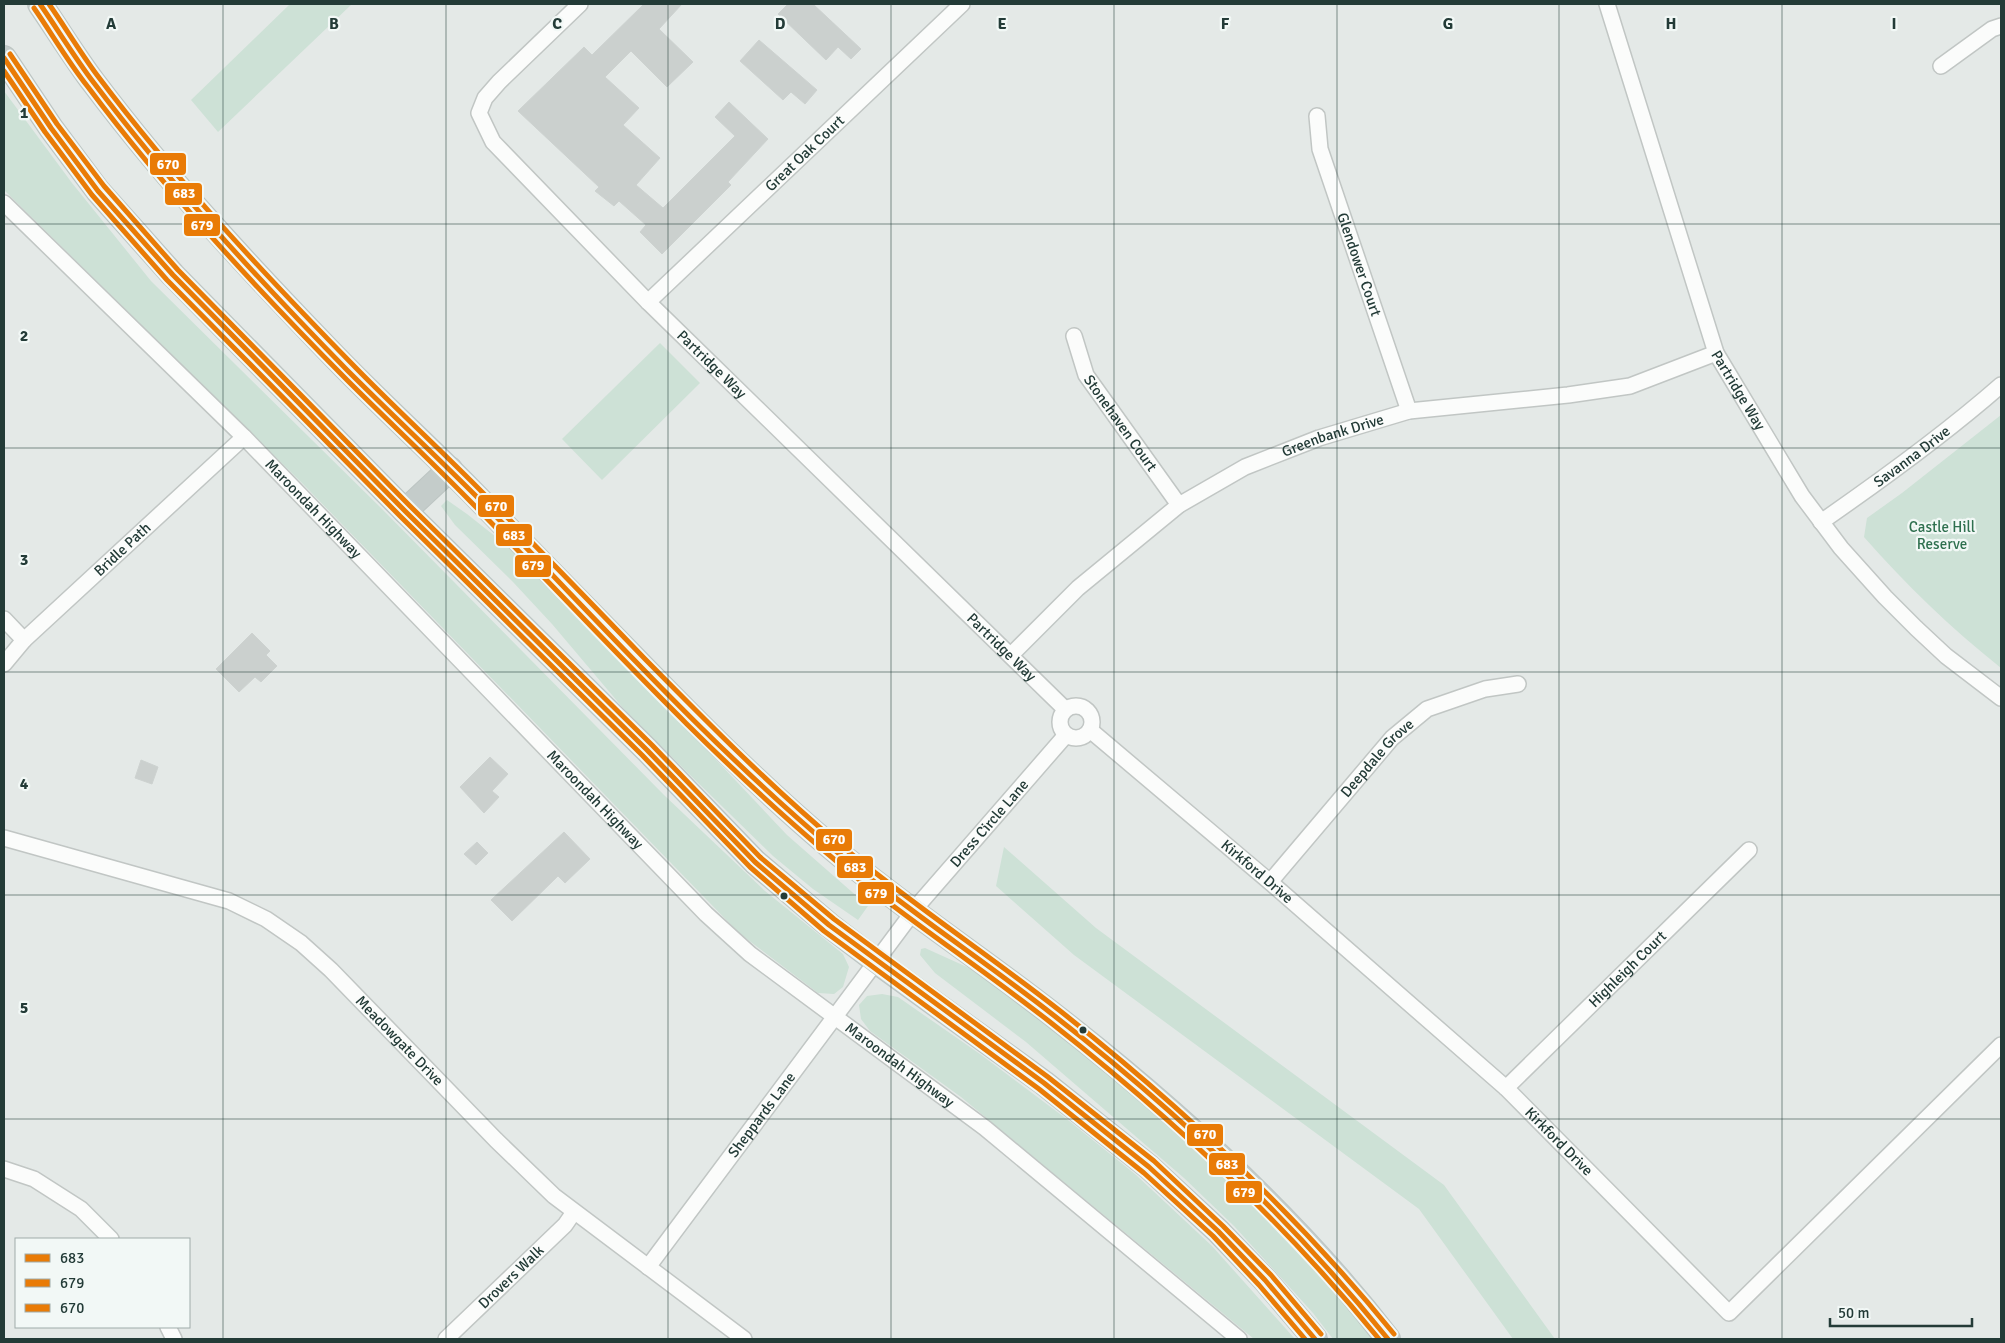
<svg xmlns="http://www.w3.org/2000/svg" width="2005" height="1343" font-family="Signika,sans-serif">
  <style>
    .green { fill: #cde1d6 }
    .building { fill: #cbd0ce; stroke: #cdd2d0 }
    .lines { fill: none; stroke-linecap: round; stroke-linejoin: round }
    .minor-casing { stroke: #c1c6c4; stroke-width: 18 }
    .trunk-casing { stroke: #bdc5c3; stroke-width: 26 }
    .minor { stroke: #fbfcfb; stroke-width: 15 }
    .trunk { stroke: #c4ccca; stroke-width: 24 }
    .bus-1-casing { stroke: #f2f8f6; stroke-width: 9 }
    .bus-2-casing { stroke: #f2f8f6; stroke-width: 9 }
    .bus-3-casing { stroke: #f2f8f6; stroke-width: 9 }
    .bus-1 { stroke: #e97b06; stroke-width: 5 }
    .bus-2 { stroke: #e97b06; stroke-width: 5 }
    .bus-3 { stroke: #e97b06; stroke-width: 5 }
    .grid { fill: none; stroke: #233b37; stroke-width: 1; stroke-opacity: 0.55 }
    .bus-dot { fill: #233b37; stroke: #f2f8f6; stroke-width: 2 }
    .labels { text-anchor: middle; dominant-baseline: central; stroke-width: 4.5; stroke-linejoin: round; paint-order: stroke }
    .street-label { font-size: 15px; fill: #233b37; stroke: #f2f8f6 }
    .park-label { font-size: 15px; fill: #2f704f; stroke: #f2f8f6 }
    .grid-label { font-size: 16px; text-anchor: middle; font-weight: bold; fill: #233b37; stroke: #f2f8f6; stroke-width: 4.5; stroke-linejoin: round; paint-order: stroke }
    .line-badge { stroke: #f2f8f6; stroke-width: 2 }
    .badge-label { font-size: 14px; text-anchor: middle; font-weight: bold; fill: #fff }
  </style>
  <rect width="100%" height="100%" fill="#e4e9e7"/>
  <g class="green">
    <polygon points="290,4 352,4 218,132 191,100"/>
    <polygon points="4,91 72,183 151,281 382,509 664,795 765,891 843,954 849,967 843,987 834,994 818,993 739,933 303,484 4,190"/>
    <polygon points="660,343 700,383 602,480 562,439"/>
    <path d="M2001,415V668C1951,628 1906,585 1864,537L1867,518L1902,493Z"/>
    <polygon points="447,500 467,514 510,548 671,712 787,835 868,906 858,920 813,889 773,856 689,774 623,708 552,624 513,582 455,525 441,506"/>
    <polygon points="1004,847 1096,928 1444,1185 1555,1339 1513,1339 1419,1209 1074,955 996,886"/>
    <polygon points="925,948 967,967 988,980 1124,1083 1244,1195 1350,1309 1373,1339 1333,1339 1313,1313 1234,1226 1184,1178 1026,1042 935,973 920,955 921,949"/>
    <polygon points="882,994 898,997 980,1054 1068,1120 1135,1174 1212,1246 1295,1339 1254,1339 961,1097 870,1031 861,1019 859,1005 867,996"/>
  </g>
  <g class="building">
    <polygon points="644,4 682,4 659,29 693,62 667,87 631,51 605,77 639,108 623,125 660,158 636,185 663,208 735,136 715,117 729,102 768,139 728,182 731,185 662,254 640,232 646,225 619,201 614,206 595,191 599,187 518,111 584,47 592,55"/>
    <polygon points="788,4 813,4 861,49 851,59 838,47 826,60 778,14"/>
    <polygon points="759,40 817,90 805,104 791,92 783,100 740,61"/>
    <polygon points="252,633 270,651 266,655 277,666 261,682 255,677 239,692 216,669"/>
    <polygon points="490,757 508,774 492,791 499,797 484,813 460,787"/>
    <polygon points="141,760 158,767 152,784 135,778"/>
    <polygon points="564,832 590,859 565,883 558,876 512,921 491,900"/>
    <polygon points="477,842 488,853 476,865 464,854"/>
  </g>
  <g class="lines">
    <defs>
      <g id="minor">
        <path id="s1" d="M580,4L499,82L485,98L479,113L493,142L648,302L1065,709"/>
        <path id="s2" d="M1607,4L1716,353L1802,496L1841,548L1885,597L1916,628L1946,656L2001,698"/>
        <polyline points="1941,66 1992,29 2001,26"/>
        <path id="s3" d="M1317,116L1320,149L1409,411"/>
        <path id="s4" d="M4,203L244,437L706,914L750,954L985,1128L1239,1339"/>
        <path id="s5" d="M648,302L962,4"/>
        <path id="s6" d="M1074,336L1086,375L1179,505"/>
        <path id="s7" d="M1821,522C1883,479 1944,435 2001,385"/>
        <polyline points="4,619 24,640"/>
        <path id="s8" d="M1011,655L1078,588L1179,505L1245,467L1319,438L1409,411L1568,395L1630,386L1716,353"/>
        <path id="s9" d="M4,664L24,640L244,437"/>
        <circle cx="1076" cy="722" r="16"/>
        <path id="s10" d="M1090,730L1270,882L1506,1088L1729,1313L2001,1045"/>
        <path id="s11" d="M4,838L229,901L266,919L301,943L331,970L496,1140L554,1196L744,1339"/>
        <path id="s12" d="M1270,882L1392,738L1427,709L1485,689L1518,684"/>
        <path id="s13" d="M1506,1088L1749,850"/>
        <polyline points="4,1169 34,1179 81,1209 111,1239"/>
        <path id="s14" d="M648,1267L919,904L1066,735"/>
        <polyline points="168,1327 174,1339"/>
        <path id="s15" d="M446,1339L565,1225L574,1212"/>
      </g>
      <g id="trunk">
        <path d="M40,4C58,30 75,58 94,83C167,180 250,269 334,356C378,402 426,445 470,490C524,545 577,600 631,655C695,721 760,787 831,847C902,907 979,957 1052,1014C1173,1108 1295,1218 1388,1339"/>
        <polyline points="4,58 51,128 98,191 173,275 405,511 647,750 755,862 829,925 876,961 1044,1083 1149,1167 1218,1231 1265,1280 1315,1339"/>
        <polyline points="405,511 450,469"/>
      </g>
    </defs>
    <use href="#minor" class="minor-casing"/>
    <use href="#trunk" class="trunk-casing"/>
    <use href="#minor" class="minor"/>
    <use href="#trunk" class="trunk"/>
    <defs>
      <g id="bus-1">
        <path d="M40,4C58,30 75,58 94,83C171,185 258,279 347,370C390,413 434,454 477,497C593,615 704,740 831,847C901,906 979,957 1052,1014C1176,1110 1289,1217 1388,1339"/>
        <polyline points="4,58 51,128 98,191 173,275 405,511 647,750 755,862 829,925 1044,1083 1149,1167 1218,1231 1265,1280 1315,1339"/>
      </g>
      <g id="bus-2">
        <path d="M34,8C52,34 68,62 88,87C166,191 255,287 347,380C387,420 429,459 469,500C585,618 696,742 822,849C894,911 975,963 1050,1022C1171,1117 1282,1220 1379,1339"/>
        <polyline points="4,71 45,132 92,195 167,280 400,516 642,755 750,867 824,931 1039,1089 1144,1173 1213,1236 1259,1285 1305,1339"/>
      </g>
      <g id="bus-3">
        <path d="M49,4C65,27 80,52 97,75C175,179 265,275 356,368C398,411 443,452 485,495C539,549 592,604 645,659C707,722 770,786 838,843C909,902 986,953 1059,1010C1182,1107 1295,1212 1394,1334"/>
        <polyline points="10,54 57,124 104,186 178,270 410,506 652,745 760,857 834,919 1048,1077 1154,1161 1223,1226 1271,1275 1321,1334"/>
      </g>
    </defs>
    <use href="#bus-1" class="bus-1-casing"/>
    <use href="#bus-2" class="bus-2-casing"/>
    <use href="#bus-3" class="bus-3-casing"/>
    <use href="#bus-1" class="bus-1"/>
    <use href="#bus-2" class="bus-2"/>
    <use href="#bus-3" class="bus-3"/>
  </g>
  <path class="grid" d="M223,4V1339M446,4V1339M668,4V1339M891,4V1339M1114,4V1339M1337,4V1339M1559,4V1339M1782,4V1339M4,224H2001M4,448H2001M4,672H2001M4,895H2001M4,1119H2001"/>
  <g class="bus-dot">
    <circle cx="784" cy="896" r="4.5"/>
    <circle cx="1083" cy="1030" r="4.5"/>
  </g>
  <g class="labels">
    <g class="street-label">
      <text stroke="none"><textPath href="#s5" startOffset="216">Great Oak Court</textPath></text>
      <text stroke="none"><textPath href="#s3" startOffset="155">Glendower Court</textPath></text>
      <text stroke="none"><textPath href="#s1" startOffset="494">Partridge Way</textPath></text>
      <text stroke="none"><textPath href="#s2" startOffset="409">Partridge Way</textPath></text>
      <text stroke="none"><textPath href="#s6" startOffset="100">Stonehaven Court</textPath></text>
      <text stroke="none"><textPath href="#s8" startOffset="395">Greenbank Drive</textPath></text>
      <text stroke="none"><textPath href="#s7" startOffset="112">Savanna Drive</textPath></text>
      <text stroke="none"><textPath href="#s4" startOffset="435">Maroondah Highway</textPath></text>
      <text stroke="none"><textPath href="#s9" startOffset="165">Bridle Path</textPath></text>
      <text stroke="none"><textPath href="#s1" startOffset="899">Partridge Way</textPath></text>
      <text stroke="none"><textPath href="#s12" startOffset="164">Deepdale Grove</textPath></text>
      <text stroke="none"><textPath href="#s4" startOffset="840">Maroondah Highway</textPath></text>
      <text stroke="none"><textPath href="#s14" startOffset="560">Dress Circle Lane</textPath></text>
      <text stroke="none"><textPath href="#s10" startOffset="219">Kirkford Drive</textPath></text>
      <text stroke="none"><textPath href="#s13" startOffset="170">Highleigh Court</textPath></text>
      <text stroke="none"><textPath href="#s11" startOffset="456">Meadowgate Drive</textPath></text>
      <text stroke="none"><textPath href="#s4" startOffset="1245">Maroondah Highway</textPath></text>
      <text stroke="none"><textPath href="#s14" startOffset="190">Sheppards Lane</textPath></text>
      <text stroke="none"><textPath href="#s10" startOffset="624">Kirkford Drive</textPath></text>
      <text stroke="none"><textPath href="#s15" startOffset="90">Drovers Walk</textPath></text>
    </g>
    <g class="park-label">
      <text x="1942" y="527">Castle Hill<tspan x="1942" dy="17">Reserve</tspan></text>
    </g>
  </g>
  <g class="grid-label">
    <text x="111" y="29">A</text>
    <text x="334" y="29">B</text>
    <text x="557" y="29">C</text>
    <text x="780" y="29">D</text>
    <text x="1002" y="29">E</text>
    <text x="1225" y="29">F</text>
    <text x="1448" y="29">G</text>
    <text x="1671" y="29">H</text>
    <text x="1894" y="29">I</text>
    <text x="24" y="118">1</text>
    <text x="24" y="341">2</text>
    <text x="24" y="565">3</text>
    <text x="24" y="789">4</text>
    <text x="24" y="1013">5</text>
  </g>
  <g class="line-badge">
    <rect x="149" y="152" width="38" height="24" rx="5" fill="#e97b06"/>
    <rect x="164" y="182" width="39" height="24" rx="5" fill="#e97b06"/>
    <rect x="183" y="213" width="38" height="24" rx="5" fill="#e97b06"/>
    <rect x="477" y="494" width="38" height="24" rx="5" fill="#e97b06"/>
    <rect x="495" y="523" width="38" height="24" rx="5" fill="#e97b06"/>
    <rect x="514" y="554" width="38" height="24" rx="5" fill="#e97b06"/>
    <rect x="815" y="828" width="38" height="24" rx="5" fill="#e97b06"/>
    <rect x="836" y="855" width="38" height="24" rx="5" fill="#e97b06"/>
    <rect x="857" y="881" width="38" height="24" rx="5" fill="#e97b06"/>
    <rect x="1186" y="1123" width="38" height="24" rx="5" fill="#e97b06"/>
    <rect x="1208" y="1152" width="38" height="24" rx="5" fill="#e97b06"/>
    <rect x="1225" y="1180" width="38" height="24" rx="5" fill="#e97b06"/>
  </g>
  <g class="badge-label">
    <text x="168" y="169">670</text>
    <text x="184" y="198">683</text>
    <text x="202" y="230">679</text>
    <text x="496" y="511">670</text>
    <text x="514" y="540">683</text>
    <text x="533" y="570">679</text>
    <text x="834" y="844">670</text>
    <text x="855" y="872">683</text>
    <text x="876" y="898">679</text>
    <text x="1205" y="1139">670</text>
    <text x="1227" y="1169">683</text>
    <text x="1244" y="1197">679</text>
  </g>
  <rect width="2005" height="1343" fill="none" stroke="#233b37" stroke-width="10"/>
  <rect x="15" y="1238" width="175" height="90" fill="#f2f8f6" stroke="#9facaa"/>
  <rect x="25" y="1254" width="25" height="8" fill="#e97b06" stroke="#9facaa"/>
  <text x="60" y="1263" font-size="15" fill="#233b37">683</text>
  <rect x="25" y="1279" width="25" height="8" fill="#e97b06" stroke="#9facaa"/>
  <text x="60" y="1288" font-size="15" fill="#233b37">679</text>
  <rect x="25" y="1304" width="25" height="8" fill="#e97b06" stroke="#9facaa"/>
  <text x="60" y="1313" font-size="15" fill="#233b37">670</text>
  <path d="M1830 1318v8h142v-8" fill="none" stroke="#233b37" stroke-width="2.5"/>
  <text x="1838" y="1318" font-size="15" fill="#233b37" stroke="#f2f8f6" stroke-width="4" paint-order="stroke">50 m</text>
</svg>
